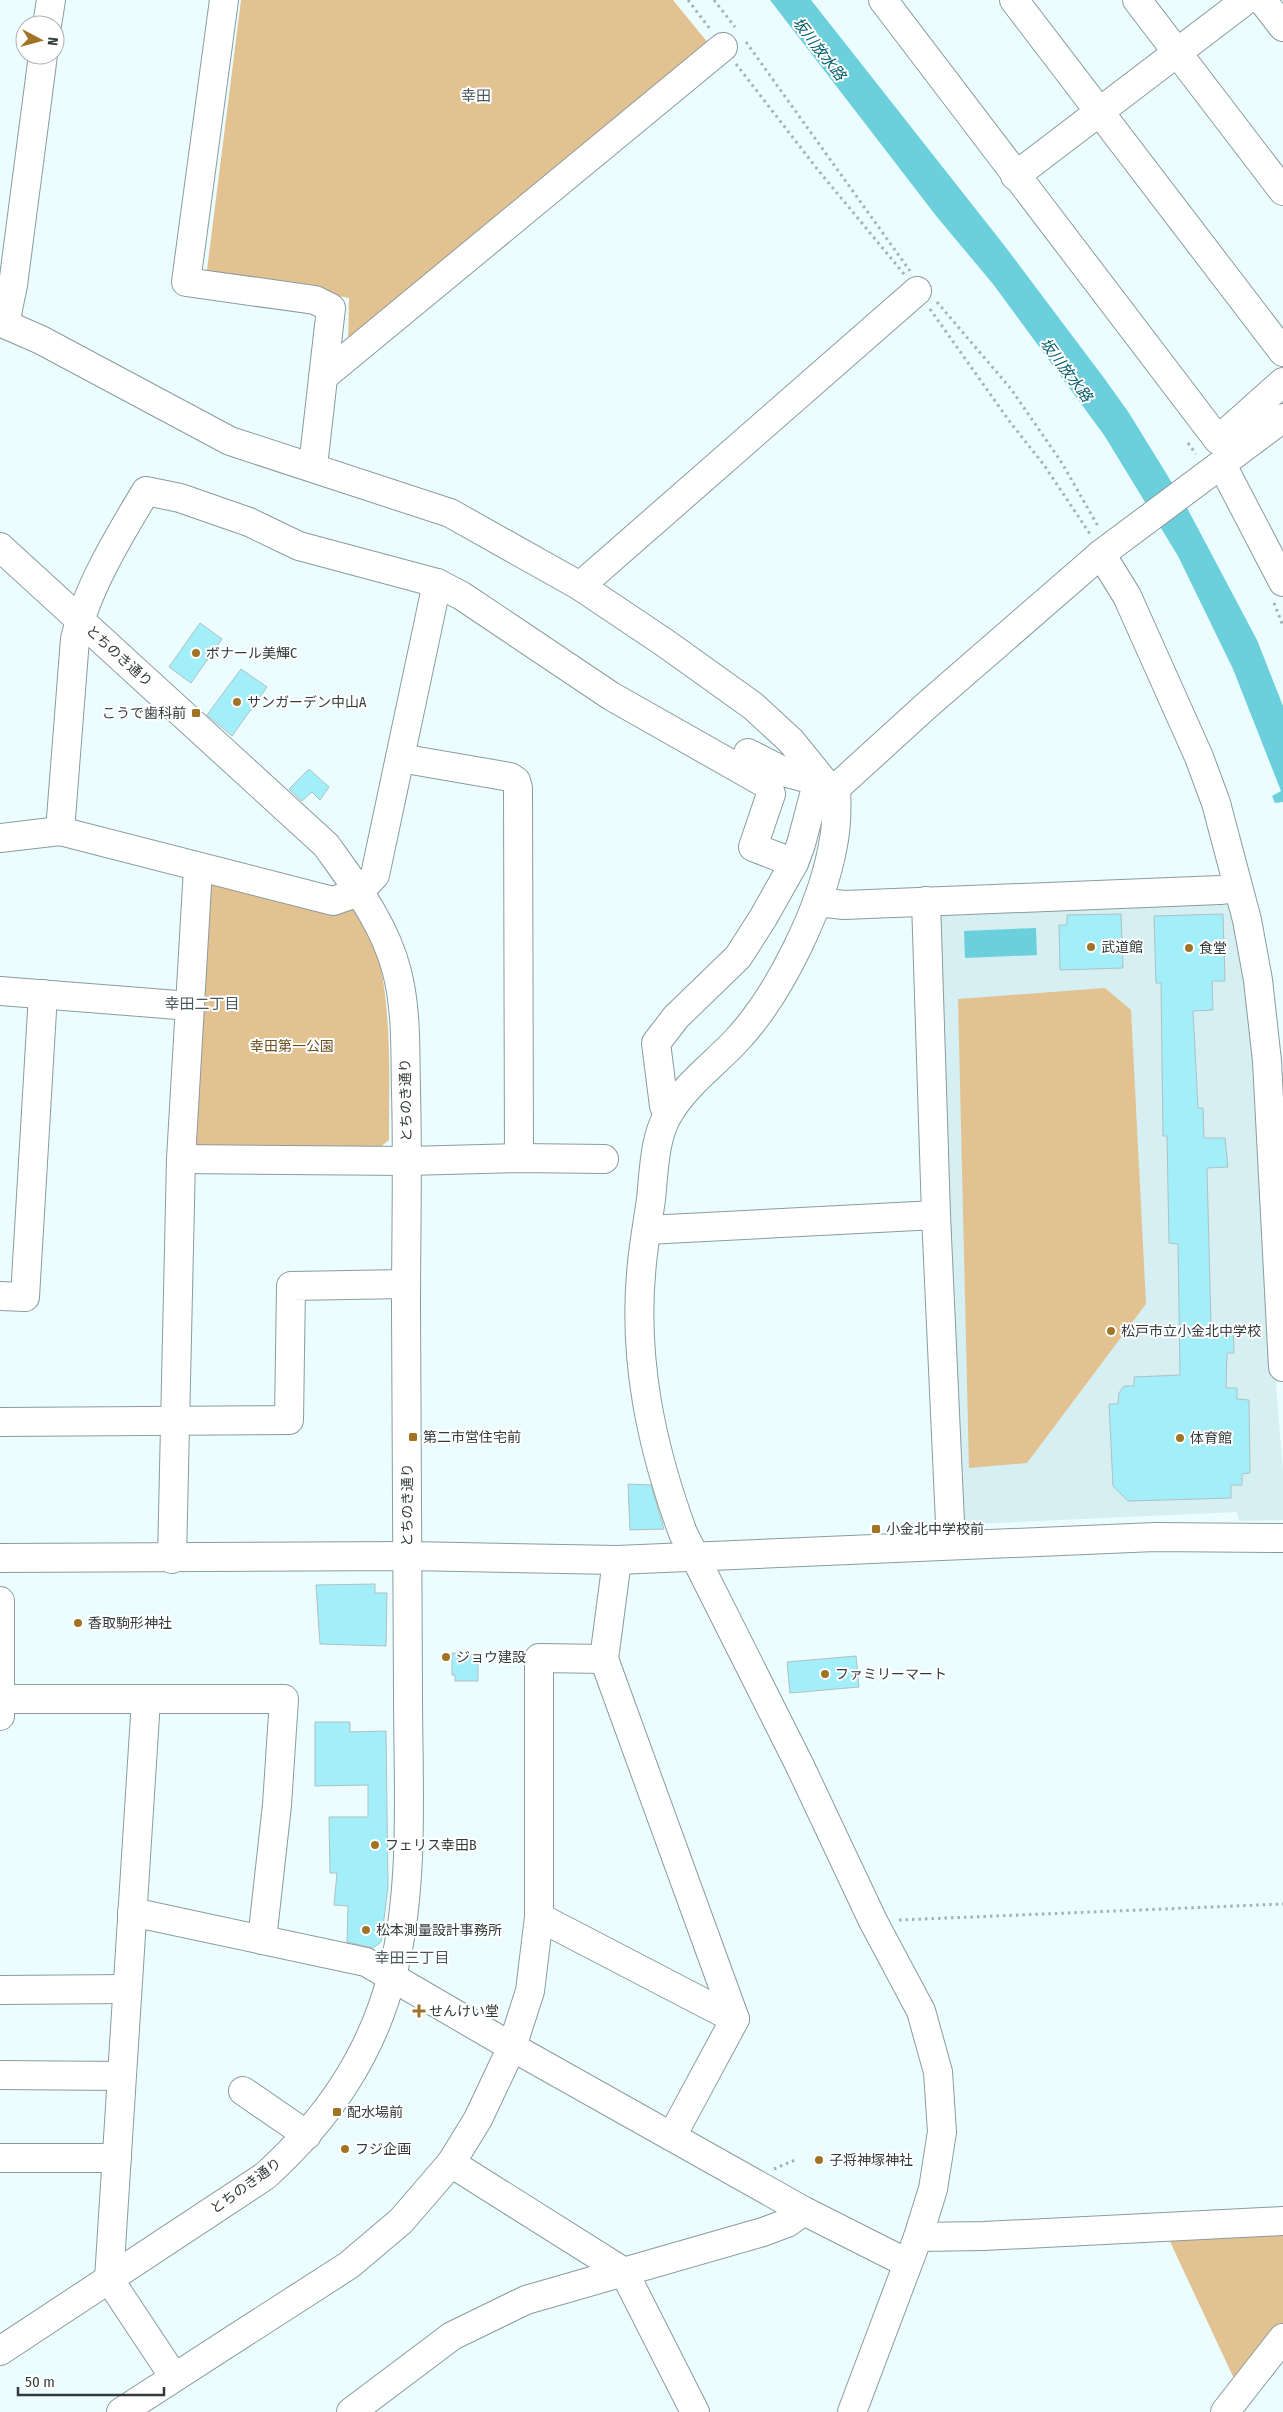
<svg xmlns="http://www.w3.org/2000/svg" width="1283" height="2412" font-family="'Fira Sans Condensed','Noto Sans JP',sans-serif">
  <style>
    .built { fill: #d5eff2 }
    .green { fill: #e3c291 }
    .water { fill: #6bcfdc }
    .building { fill: #a3eff9; stroke: #afc0c2 }
    .lines { fill: none; stroke-linecap: round; stroke-linejoin: round }
    .minor-casing { stroke: #8b9b9d; stroke-width: 30 }
    .path { stroke: #a4b2b4; stroke-width: 3; stroke-dasharray: 2.5 4; stroke-linecap: butt }
    .minor { stroke: #fff; stroke-width: 28 }
    .poi-dot { fill: #a07325; stroke: #fff; stroke-width: 2 }
    .labels { text-anchor: middle; dominant-baseline: central; stroke-width: 4; stroke-linejoin: round; paint-order: stroke }
    .poi-label { font-size: 14px; fill: #333a3b; stroke: #fff; text-anchor: start }
    .street-label { font-size: 14px; fill: #333a3b; stroke: #fff }
    .park-label { font-size: 14px; fill: #6e5121; stroke: #fff }
    .water-label { font-size: 15px; font-style: italic; fill: #025e67; stroke: #fff }
    .neighbourhood-label { font-size: 15px; fill: #4a595b; stroke: #fff }
  </style>
  <rect width="100%" height="100%" fill="#ebfdff"/>
  <polygon class="built" points="1182,905 1229,905 1242,967 1257,1105 1260,1191 1283,1471 1283,1520 1239,1521 1237,1512 971,1524 958,1517 935,917 944,914"/>
  <g class="green">
    <polygon points="241,0 673,0 709,44 348,342 349,298 207,270"/>
    <path d="M202,874L332,907L364,910C394,985 389,1061 389,1140L378,1149H193Z"/>
    <polygon points="1105,988 1131,1010 1146,1304 1027,1463 969,1468 958,999"/>
    <polygon points="1283,2228 1283,2325 1237,2385 1166,2233"/>
  </g>
  <g class="water">
    <polygon points="770,0 811,0 1004,245 1104,378 1129,413 1185,504 1257,640 1283,706 1283,802 1275,803 1272,796 1281,791 1233,669 1178,556 1104,435 993,284 937,217"/>
    <polygon points="1036,928 1037,955 965,958 964,931"/>
  </g>
  <g class="building">
    <polygon points="200,623 222,639 191,683 169,667"/>
    <polygon points="241,669 267,687 232,736 207,715"/>
    <polygon points="309,769 329,787 320,800 312,792 302,801 289,789"/>
    <polygon points="1121,914 1123,968 1060,970 1059,925 1067,925 1067,915"/>
    <polygon points="1223,914 1225,981 1212,981 1213,1010 1193,1011 1198,1108 1203,1108 1204,1138 1225,1138 1228,1167 1207,1168 1211,1327 1233,1327 1234,1353 1227,1353 1226,1388 1237,1388 1237,1399 1249,1400 1250,1473 1242,1474 1242,1485 1231,1485 1231,1498 1128,1501 1113,1486 1109,1404 1118,1404 1119,1393 1124,1386 1134,1386 1134,1377 1180,1375 1178,1244 1169,1243 1167,1136 1163,1136 1161,983 1156,983 1154,916"/>
    <polygon points="628,1484 651,1485 664,1529 630,1530"/>
    <polygon points="375,1584 375,1593 387,1593 386,1646 320,1644 316,1585"/>
    <polygon points="452,1653 478,1654 478,1681 455,1681 455,1675 452,1675"/>
    <polygon points="856,1656 859,1687 790,1693 787,1662"/>
    <polygon points="315,1722 350,1722 350,1732 386,1731 388,1887 381,1942 373,1948 347,1942 348,1906 334,1905 337,1873 330,1873 329,1817 368,1817 368,1785 315,1786"/>
  </g>
  <g class="lines">
    <defs>
      <g id="minor">
        <polyline points="224,0 186,282 315,300 331,308 313,466"/>
        <polyline points="883,0 1218,440 1283,382"/>
        <polyline points="1014,0 1283,352"/>
        <polyline points="1137,0 1283,191"/>
        <polyline points="1262,0 1283,27"/>
        <polyline points="47,25 51,0"/>
        <polyline points="1015,176 1246,0"/>
        <path d="M0,322L41,340L230,441L450,513L580,586L665,643L753,706L791,741L825,783L836,788C837,807 837,826 833,845C822,907 779,996 735,1042C713,1065 686,1085 669,1113C654,1137 654,1172 651,1199C648,1221 644,1242 642,1263C632,1357 651,1446 683,1533L800,1766L873,1921L921,2011L938,2072L942,2132L933,2189L918,2237L852,2412"/>
        <polyline points="5,324 13,285 43,55"/>
        <polyline points="323,377 723,47"/>
        <polyline points="1222,465 1283,582"/>
        <path d="M0,547L326,845C354,884 385,924 397,972C407,1011 405,1052 406,1091C408,1163 406,1236 406,1308C407,1436 407,1565 408,1693C408,1784 415,1883 393,1972C372,2055 328,2119 265,2176L0,2351"/>
        <polyline points="1101,554 1127,596 1199,757 1216,803 1247,920 1258,980 1267,1061 1283,1367"/>
        <polyline points="580,586 917,291"/>
        <polyline points="748,753 787,773 825,783"/>
        <polyline points="400,758 510,777 516,781 518,788 519,1158"/>
        <polyline points="836,788 926,706 1101,554 1283,418"/>
        <path d="M60,831L75,639C87,588 119,536 146,491L180,498L249,522L299,546L437,583L462,596L611,696L768,785L771,794L753,847L794,863"/>
        <polyline points="0,838 60,831 333,901 359,892 375,875 437,583"/>
        <polyline points="926,901 936,1215 951,1545"/>
        <polyline points="817,902 844,905 1220,890 1237,888"/>
        <polyline points="0,991 190,1006"/>
        <polyline points="668,1114 664,1106 656,1043 676,1017 738,957 763,918 794,863 801,844 818,780"/>
        <polyline points="181,1159 408,1161 519,1158 604,1159"/>
        <polyline points="647,1230 936,1215"/>
        <polyline points="0,1296 25,1297 43,994"/>
        <polyline points="0,1422 289,1420 291,1286 406,1284"/>
        <polyline points="0,1558 407,1556 617,1560 1155,1537 1283,1538"/>
        <polyline points="172,1559 181,1159 198,868"/>
        <polyline points="617,1560 604,1659 735,2019 672,2136"/>
        <polyline points="0,1601 0,1716"/>
        <polyline points="0,1699 284,1699 277,1805 262,1940"/>
        <polyline points="146,1700 109,2279 174,2377"/>
        <polyline points="132,1912 366,1962 512,2047 804,2211 907,2263"/>
        <polyline points="539,1917 735,2019"/>
        <polyline points="0,1990 127,1989"/>
        <polyline points="0,2075 121,2076"/>
        <polyline points="243,2091 307,2135"/>
        <polyline points="0,2158 117,2158"/>
        <polyline points="451,2163 624,2272 695,2412"/>
        <polyline points="918,2237 984,2236 1283,2221"/>
        <polyline points="121,2412 349,2265 401,2221 451,2163 478,2119 512,2047 530,1991 539,1917 539,1658 604,1659"/>
        <polyline points="351,2412 452,2336 526,2300 763,2232 787,2223 804,2211"/>
        <polyline points="1225,2412 1283,2338"/>
      </g>
    </defs>
    <use href="#minor" class="minor-casing"/>
    <g class="path">
      <polyline points="688,0 710,29"/>
      <polyline points="714,0 735,27"/>
      <polyline points="746,42 910,271"/>
      <polyline points="736,64 818,170 904,274"/>
      <polyline points="937,302 1011,389 1062,463 1099,528"/>
      <polyline points="930,309 1010,422 1044,465 1090,534"/>
      <polyline points="1188,443 1196,454"/>
      <polyline points="1274,603 1283,626"/>
      <polyline points="899,1920 1283,1904"/>
      <polyline points="774,2169 795,2160"/>
    </g>
    <use href="#minor" class="minor"/>
  </g>
  <g class="poi-dot">
    <circle cx="196" cy="653" r="5"/>
    <circle cx="237" cy="702" r="5"/>
    <rect x="191" y="708" width="10" height="10" rx="2.5"/>
    <circle cx="1091" cy="947" r="5"/>
    <circle cx="1189" cy="948" r="5"/>
    <circle cx="1111" cy="1331" r="5"/>
    <rect x="408" y="1432" width="10" height="10" rx="2.5"/>
    <circle cx="1180" cy="1438" r="5"/>
    <rect x="871" y="1524" width="10" height="10" rx="2.5"/>
    <circle cx="78" cy="1623" r="5"/>
    <circle cx="446" cy="1657" r="5"/>
    <circle cx="825" cy="1674" r="5"/>
    <circle cx="375" cy="1845" r="5"/>
    <circle cx="366" cy="1930" r="5"/>
    <path d="M416.5 2003.5h5v5h5v5h-5v5h-5v-5h-5v-5h5z"/>
    <rect x="332" y="2107" width="10" height="10" rx="2.5"/>
    <circle cx="345" cy="2149" r="5"/>
    <circle cx="819" cy="2160" r="5"/>
  </g>
  <g class="labels">
    <g class="poi-label">
      <text x="206" y="653">ボナール美輝C</text>
      <text x="247" y="702">サンガーデン中山A</text>
      <text x="186" y="713" text-anchor="end">こうで歯科前</text>
      <text x="1101" y="947">武道館</text>
      <text x="1199" y="948">食堂</text>
      <text x="1121" y="1331">松戸市立小金北中学校</text>
      <text x="423" y="1437">第二市営住宅前</text>
      <text x="1190" y="1438">体育館</text>
      <text x="886" y="1529">小金北中学校前</text>
      <text x="88" y="1623">香取駒形神社</text>
      <text x="456" y="1657">ジョウ建設</text>
      <text x="835" y="1674">ファミリーマート</text>
      <text x="385" y="1845">フェリス幸田B</text>
      <text x="376" y="1930">松本測量設計事務所</text>
      <text x="429" y="2011">せんけい堂</text>
      <text x="347" y="2112">配水場前</text>
      <text x="355" y="2149">フジ企画</text>
      <text x="829" y="2160">子将神塚神社</text>
    </g>
    <g class="street-label">
      <text transform="translate(119 656) rotate(42)">とちのき通り</text>
      <text transform="translate(406 1100) rotate(-91)">とちのき通り</text>
      <text transform="translate(407 1505) rotate(-90)">とちのき通り</text>
      <text transform="translate(246 2186) rotate(-36)">とちのき通り</text>
    </g>
    <g class="park-label">
      <text x="292" y="1046">幸田第一公園</text>
    </g>
    <g class="water-label">
      <text transform="translate(819 49) rotate(52)">坂川放水路</text>
      <text transform="translate(1066 370) rotate(53)">坂川放水路</text>
    </g>
    <g class="neighbourhood-label">
      <text x="476" y="96">幸田</text>
      <text x="202" y="1004">幸田二丁目</text>
      <text x="412" y="1958">幸田三丁目</text>
    </g>
  </g>
  <g transform="translate(40 40) rotate(96)"><circle r="24" fill="#ffffff" stroke="#adb0b1"/>
  <path d="M0-4L9 19L0 12L-9 19Z" fill="#a07325"/>
  <text y="-8" font-size="14" font-weight="bold" text-anchor="middle" fill="#333a3b">N</text>
  </g>
  <path d="M18 2387v8h146v-8" fill="none" stroke="#333a3b" stroke-width="2.5"/>
  <text x="25" y="2387" font-size="15" fill="#333a3b" stroke="#ffffff" stroke-width="4" paint-order="stroke">50 m</text>
</svg>
